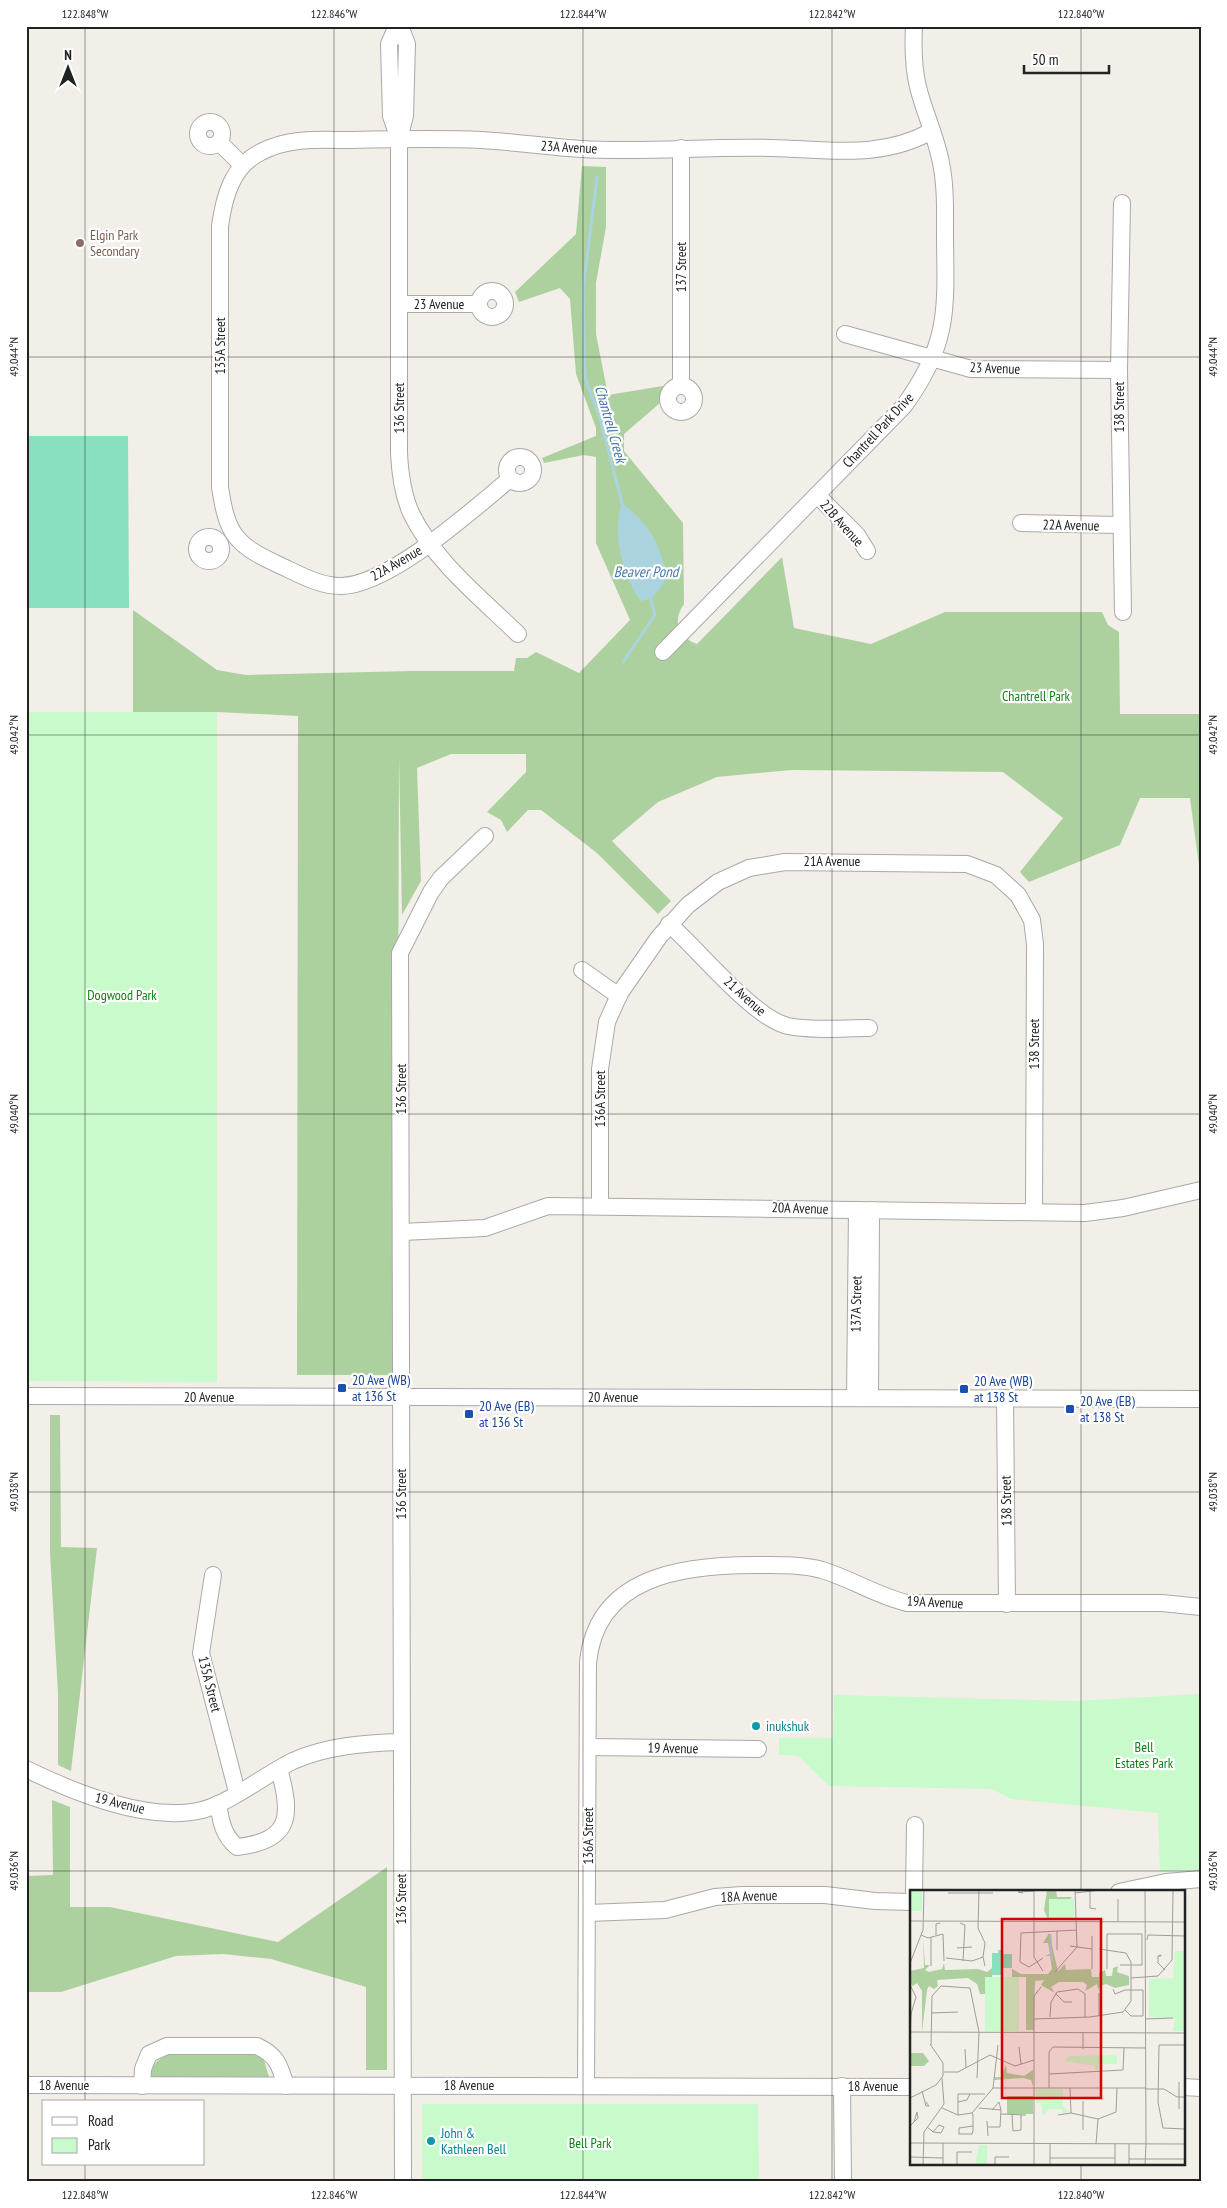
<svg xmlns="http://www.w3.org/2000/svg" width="1227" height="2208" font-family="'PT Sans Narrow',sans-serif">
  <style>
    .forest { fill: #add19e }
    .park { fill: #c8facc }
    .pitch { fill: #88e0be }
    .water { fill: #aad3df }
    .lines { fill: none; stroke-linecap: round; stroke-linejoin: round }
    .stream { stroke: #aad3df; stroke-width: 3 }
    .minor-casing { stroke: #a9a9a9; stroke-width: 18 }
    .minor { stroke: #fff; stroke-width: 16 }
    .ticks { fill: none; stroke: #222; stroke-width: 1; stroke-opacity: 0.45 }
    .education-dot { fill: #8d6e63; stroke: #fff; stroke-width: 2 }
    .transit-dot { fill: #1a4fb4; stroke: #fff; stroke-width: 2 }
    .culture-dot { fill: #0f9aa8; stroke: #fff; stroke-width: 2 }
    .labels { text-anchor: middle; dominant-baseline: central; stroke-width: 4.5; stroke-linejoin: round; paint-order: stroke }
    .street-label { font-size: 14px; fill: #222; stroke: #fff }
    .education-label { font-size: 14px; fill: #785e54; stroke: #fff; text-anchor: start }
    .park-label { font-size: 14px; fill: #0c8416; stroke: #fff }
    .transit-label { font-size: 14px; fill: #164399; stroke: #fff; text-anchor: start }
    .culture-label { font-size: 14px; fill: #0d838f; stroke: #fff; text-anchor: start }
    .water-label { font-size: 15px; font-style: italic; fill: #4a7aab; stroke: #fff }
    .inset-river { fill: none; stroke: #aad3df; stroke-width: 2.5 }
    .inset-road { fill: none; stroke: #9f9d99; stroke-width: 1 }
    .view { fill: #d40000; fill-opacity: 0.15; stroke: #d40000; stroke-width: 2.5 }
    .inset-edge { fill: none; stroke: #222; stroke-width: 2.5 }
    .neatline { fill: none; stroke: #222; stroke-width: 2 }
    .ticks-label { font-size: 12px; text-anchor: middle; fill: #222 }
  </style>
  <rect width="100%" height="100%" fill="#f2efe9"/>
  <g class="forest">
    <path d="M582,166L606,167V227L596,283V334L608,395L663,386L660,403L624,434V451L683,523L684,604C672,621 678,637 697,644L782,557L794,628L871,644L945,612H1102L1108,625L1119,632L1120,714H1201V881L1190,798H1140L1120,845L1029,882L1020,872L1063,818L1003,772L792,770L717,777L658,802L612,841L671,901L658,914L597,853L541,810H528L507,832L501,820L487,812L526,772V754H451L417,768L421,881L402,915L399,756L397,1375H297L298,716L217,712V1361L26,1160V712H133V610L217,670L246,675L411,671H514L516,658H527L536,652L579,673L630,620L596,543V457L584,455L544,463L542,458L596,436V428L576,374L570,299L560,288L519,302L515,292L576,234Z"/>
    <polygon points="50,1415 60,1415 61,1547 97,1548 71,1771 58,1765 58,1694 50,1553"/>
    <polygon points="52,1800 70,1807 70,1907 110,1907 278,1942 387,1867 387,2070 366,2070 366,1987 271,1959 223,1954 176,1956 61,1992 26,1992 26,1876 53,1875"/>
    <path d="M258,2053L264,2060L269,2077L148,2078C153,2064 157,2058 172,2054Z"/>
  </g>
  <g class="park">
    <polygon points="26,712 217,712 217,1382 26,1381"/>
    <polygon points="1201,1694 1201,1870 1160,1871 1158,1813 1011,1799 992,1789 829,1786 798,1756 779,1755 779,1738 833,1738 834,1695 1074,1701"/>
    <polygon points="422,2104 758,2104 759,2182 422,2182"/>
  </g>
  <polygon class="pitch" points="26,436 128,436 129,608 26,608"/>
  <path class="water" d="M622,503C652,526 656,540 668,575C660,589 657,599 640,601C623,573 611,535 622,503Z"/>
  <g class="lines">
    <g class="stream">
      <polyline points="597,177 583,290 585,378 600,418 623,507"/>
      <polyline points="623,662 655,615 650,596"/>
    </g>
    <defs>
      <g id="minor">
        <polyline points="397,26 389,44 391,116 399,139"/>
        <path d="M400,26L407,44L405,116L399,139V453C400,474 403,495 411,513C434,561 481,598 518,634"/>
        <circle cx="210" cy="134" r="12"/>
        <polyline points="219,142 242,165"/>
        <polyline points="681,148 681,386"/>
        <polyline points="1122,203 1119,370 1123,612"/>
        <circle cx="492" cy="304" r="13"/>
        <polyline points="399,304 479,304"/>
        <polyline points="845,334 971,369 1119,370"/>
        <circle cx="681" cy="399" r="13"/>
        <circle cx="520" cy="470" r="13"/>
        <path d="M510,479C472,510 390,585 341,586C318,586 297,573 277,564C234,544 227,533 220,487V226C224,197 232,166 261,152C289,137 320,140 351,140C395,139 439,138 482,140C515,142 549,147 582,149C644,153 708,146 771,148C829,149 879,160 932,131"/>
        <polyline points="817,495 857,535 867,551"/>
        <polyline points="1021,523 1120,525"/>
        <circle cx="209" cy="549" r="12"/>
        <path d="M663,652L904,406C949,344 946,311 945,238C945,213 946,187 941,163C936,136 924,112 918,87C913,67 913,46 914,26"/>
        <path d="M669,924C699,950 753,1018 788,1026C814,1031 843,1028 869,1028"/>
        <polyline points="582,970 619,996"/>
        <polyline points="600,1205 600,1069 607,1022 620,993 659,937 688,905 718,882 749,868 785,862 967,864 996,875 1018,895 1032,920 1035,944 1034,1212"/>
        <polyline points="402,1232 485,1228 548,1206 1085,1213 1123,1208 1201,1190"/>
        <polyline points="26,1396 1201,1399"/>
        <polyline points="855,1398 857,1210"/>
        <polyline points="870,1398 871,1210"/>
        <polyline points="1005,1398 1007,1604"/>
        <polyline points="213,1575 201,1653 237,1792"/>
        <polyline points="588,1747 758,1749"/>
        <path d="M26,1769C73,1792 149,1823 202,1810C232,1802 264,1775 293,1761C326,1746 365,1743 401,1742"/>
        <path d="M218,1804C221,1822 223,1835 237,1847C292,1841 292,1815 279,1769"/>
        <polyline points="914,1892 915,1825"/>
        <polyline points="1119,1892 1166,1882 1201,1879"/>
        <polyline points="588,1913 665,1910 715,1897 742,1895 825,1895 875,1901 911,1902"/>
        <polyline points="26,2085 911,2087"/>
        <path d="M586,2085L588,1663C596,1576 683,1565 754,1565C777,1565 800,1564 822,1570C852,1579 877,1596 907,1603H1162L1201,1607"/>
        <path d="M142,2086L143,2069L149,2054L167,2046H257C277,2055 280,2066 286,2086"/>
        <polyline points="842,2086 843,2182"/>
        <polyline points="1183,2087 1201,2088"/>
        <polyline points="403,2182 400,953 431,892 441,878 485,836"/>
      </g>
    </defs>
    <use href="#minor" class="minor-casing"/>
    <use href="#minor" class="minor"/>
  </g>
  <path class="ticks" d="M85,26V2102M334,26V2182M583,26V2182M832,26V2182M1081,26V1892M26,357H1201M26,735H1201M26,1114H1201M26,1492H1201M26,1871H1201M85,2164V2182M1081,2164V2182"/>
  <circle class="education-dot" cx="80" cy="243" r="5"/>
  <g class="transit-dot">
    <rect x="337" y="1383" width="10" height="10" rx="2.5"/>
    <rect x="959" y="1384" width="10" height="10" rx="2.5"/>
    <rect x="1065" y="1404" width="10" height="10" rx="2.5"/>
    <rect x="464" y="1409" width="10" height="10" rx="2.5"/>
  </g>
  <g class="culture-dot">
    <circle cx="756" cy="1726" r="5"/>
    <circle cx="431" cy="2141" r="5"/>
  </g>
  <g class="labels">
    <g class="street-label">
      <text transform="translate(569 147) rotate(3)">23A Avenue</text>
      <text transform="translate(681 267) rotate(-90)">137 Street</text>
      <text x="439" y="304">23 Avenue</text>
      <text transform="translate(220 346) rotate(-90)">135A Street</text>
      <text transform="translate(995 368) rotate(2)">23 Avenue</text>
      <text transform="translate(1119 407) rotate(-90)">138 Street</text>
      <text transform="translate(399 408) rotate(-90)">136 Street</text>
      <text transform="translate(878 430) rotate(-47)">Chantrell Park Drive</text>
      <text transform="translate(842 523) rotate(48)">22B Avenue</text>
      <text transform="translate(1071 525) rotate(1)">22A Avenue</text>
      <text transform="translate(396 563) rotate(-30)">22A Avenue</text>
      <text x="832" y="861">21A Avenue</text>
      <text transform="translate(745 996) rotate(42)">21 Avenue</text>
      <text transform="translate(1034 1044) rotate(-90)">138 Street</text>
      <text transform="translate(401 1089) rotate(-90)">136 Street</text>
      <text transform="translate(600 1099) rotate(-90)">136A Street</text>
      <text transform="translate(800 1208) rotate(2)">20A Avenue</text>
      <text transform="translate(856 1304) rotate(-89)">137A Street</text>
      <text x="209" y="1397">20 Avenue</text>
      <text x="613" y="1397">20 Avenue</text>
      <text transform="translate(401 1494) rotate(-90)">136 Street</text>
      <text transform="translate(1006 1501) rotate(-91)">138 Street</text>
      <text transform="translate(935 1602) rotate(3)">19A Avenue</text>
      <text transform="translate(210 1684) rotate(76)">135A Street</text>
      <text transform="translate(673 1748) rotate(1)">19 Avenue</text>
      <text transform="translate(120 1803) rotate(14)">19 Avenue</text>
      <text transform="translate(588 1836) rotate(-90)">136A Street</text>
      <text transform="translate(749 1896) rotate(-2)">18A Avenue</text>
      <text transform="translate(401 1899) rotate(-90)">136 Street</text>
      <text x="64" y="2085">18 Avenue</text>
      <text x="469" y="2085">18 Avenue</text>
      <text x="873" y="2086">18 Avenue</text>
    </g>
    <g class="education-label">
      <text x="90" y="235">Elgin Park<tspan x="90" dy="16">Secondary</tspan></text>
    </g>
    <g class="park-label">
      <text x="1036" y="696">Chantrell Park</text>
      <text x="122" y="995">Dogwood Park</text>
      <text x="1144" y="1747">Bell<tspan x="1144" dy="16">Estates Park</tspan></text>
      <text x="590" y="2143">Bell Park</text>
    </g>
    <g class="transit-label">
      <text x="352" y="1380">20 Ave (WB)<tspan x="352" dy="16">at 136 St</tspan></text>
      <text x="974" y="1381">20 Ave (WB)<tspan x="974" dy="16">at 138 St</tspan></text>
      <text x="1080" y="1401">20 Ave (EB)<tspan x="1080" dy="16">at 138 St</tspan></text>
      <text x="479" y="1406">20 Ave (EB)<tspan x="479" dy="16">at 136 St</tspan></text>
    </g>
    <g class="culture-label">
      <text x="766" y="1726">inukshuk</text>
      <text x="441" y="2133">John &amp;<tspan x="441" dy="16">Kathleen Bell</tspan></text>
    </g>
    <g class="water-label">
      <text transform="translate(611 424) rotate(74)">Chantrell Creek</text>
      <text x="646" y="571">Beaver Pond</text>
    </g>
  </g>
  <g transform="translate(910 1890)">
    <rect width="275" height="275" fill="#f2efe9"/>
    <path d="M137,0H146L147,7H162L138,30L134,20ZM139,43L148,81L155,74L156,80L181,79L182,87H189V83L195,80L196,86H202L203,78L208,76L207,82L219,86V95L205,98L196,94L190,96L189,101L187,94L175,101L177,95L173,92H149L141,97L145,103L131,95L134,90L125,91L124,140H116V87H109V139L75,141V104H70L67,94L58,88L27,90L28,96L24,99L19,96L17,100L12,142V101L7,93L3,96L0,93V81L14,78L13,48L15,75H20L15,80L19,82L32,79L34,73L35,80L68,79L77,82L82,78V87H102V79L111,84H138L142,79L140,66H135L140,64L138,53H133ZM0,163H13L19,171L14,176H0ZM96,175L97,183L114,186L123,180V196L121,190L113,188L84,190V187H91ZM97,206H123V224H97Z" fill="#add19e"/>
    <path d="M0,0H12V21H0ZM139,9H164V30L139,29ZM265,61H275V141H263L265,128L239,127V89L263,88ZM75,87H109V141H75ZM207,165V174H189V180H185V176L154,171L159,166ZM126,199H153V216L159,222L153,224L152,219H139L133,226L131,213H126ZM69,255H77V275H65Z" fill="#c8facc"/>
    <path d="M88,60H93V64H102V78H93V85H82V63H88Z" fill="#88e0be"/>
    <path class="inset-river" d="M140,44L142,71"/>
    <path class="inset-road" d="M69,0L68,38L75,53L73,67L75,76M124,0V67L133,81M180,0V18L186,19M235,0L236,254M38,3H83M113,3L108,2L124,1M165,3L190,0M208,9V31M0,31L275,32M50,33L55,35L53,71M147,41V60M111,43L167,40M11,45L18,48L33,44L34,71M26,45V34L30,33M182,46V79M21,47V76M237,50L238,45L275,46M160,56L182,59M47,58L62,57M189,59L216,63M248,66L251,65V66H248V73L255,80M36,68L62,71L73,67M110,72L111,43M110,72L119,77L133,68M0,73L13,40L14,0M197,79V44H232V75H210M145,82L167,57L165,0M221,88L248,86L262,70L263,0M0,95L6,107L1,124L0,151M203,99L205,104L215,100H233V126H221L215,120M189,103V125M146,104L154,112H162M22,123L48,122M140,127L141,112L147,102L168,99L175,104V127M124,129L180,127L213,122L221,111V72L216,63M235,129L263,128M0,142L275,143M173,142V159M21,155L22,106L31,96L60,98L69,142M109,157L111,174M55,159L56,178M213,180L214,158M34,182H48L80,165L105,176L124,170M139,184L213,180M67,188L69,142M269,192V219M83,198H235M83,198L88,155M139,198V162L143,157L235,158M160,198L161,223M235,199H254L267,207H275M12,201L16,216H19L16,212M0,208L26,195L33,186V173L20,154M48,212L57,210L60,204M32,218L48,225L62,223L83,198M69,218L91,220L90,237H78M82,220L89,212L91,220M62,223L63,225V241L62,244H49V238L63,236M91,224L116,225M48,225V204H75M102,225L103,241L111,240V225M148,225L161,223L188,229M188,229L206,222L207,198M77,231L78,246M0,236L8,228L7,222L4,232M17,237L21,240L23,242H24L31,243L34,237L29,235L23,242M253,238L248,212L249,155H275M253,238L275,239M173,240V211M0,253L275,254M33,253V275M186,254L188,229M205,254V275M0,267L33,268M140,268H205M219,269H275M13,275L14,242L34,214L32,188M47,275V262H62M85,275V267H99M124,275V106L131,97M140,275V253M219,275V254M235,275L236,254"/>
    <path class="view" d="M92,29H191V208H92Z"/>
    <rect width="275" height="275" class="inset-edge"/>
  </g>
  <rect width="1227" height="2208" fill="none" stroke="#ffffff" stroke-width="55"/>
  <rect x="42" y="2100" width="162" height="65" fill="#ffffff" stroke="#a7a7a7"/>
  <rect x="52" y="2117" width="25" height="8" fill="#ffffff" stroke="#a7a7a7"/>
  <text x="88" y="2126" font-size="15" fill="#222222">Road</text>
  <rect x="52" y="2138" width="25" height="15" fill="#c8facc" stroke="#a7a7a7"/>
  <text x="88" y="2150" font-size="15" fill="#222222">Park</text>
  <g transform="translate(68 68)" stroke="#ffffff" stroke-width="4" paint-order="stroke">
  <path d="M0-4L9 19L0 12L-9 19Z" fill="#222222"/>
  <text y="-8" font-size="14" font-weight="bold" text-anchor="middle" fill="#222222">N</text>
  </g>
  <path d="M1024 65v8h85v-8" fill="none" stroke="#222222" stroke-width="2.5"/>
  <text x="1032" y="65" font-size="15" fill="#222222" stroke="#ffffff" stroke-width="4" paint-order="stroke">50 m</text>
  <rect x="28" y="28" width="1172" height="2152" class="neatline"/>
  <g class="ticks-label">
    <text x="85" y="18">122.848°W</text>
    <text x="334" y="18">122.846°W</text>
    <text x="583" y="18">122.844°W</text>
    <text x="832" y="18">122.842°W</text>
    <text x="1081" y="18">122.840°W</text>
    <text transform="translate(14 357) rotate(-90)" y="4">49.044°N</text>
    <text transform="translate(1213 357) rotate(-90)" y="4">49.044°N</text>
    <text transform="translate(14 735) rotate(-90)" y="4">49.042°N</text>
    <text transform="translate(1213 735) rotate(-90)" y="4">49.042°N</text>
    <text transform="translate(14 1114) rotate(-90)" y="4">49.040°N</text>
    <text transform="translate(1213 1114) rotate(-90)" y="4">49.040°N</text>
    <text transform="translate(14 1492) rotate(-90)" y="4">49.038°N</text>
    <text transform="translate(1213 1492) rotate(-90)" y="4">49.038°N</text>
    <text transform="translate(14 1871) rotate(-90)" y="4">49.036°N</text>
    <text transform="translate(1213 1871) rotate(-90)" y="4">49.036°N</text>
    <text x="85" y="2199">122.848°W</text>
    <text x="334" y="2199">122.846°W</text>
    <text x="583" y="2199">122.844°W</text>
    <text x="832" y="2199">122.842°W</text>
    <text x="1081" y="2199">122.840°W</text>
  </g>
</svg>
